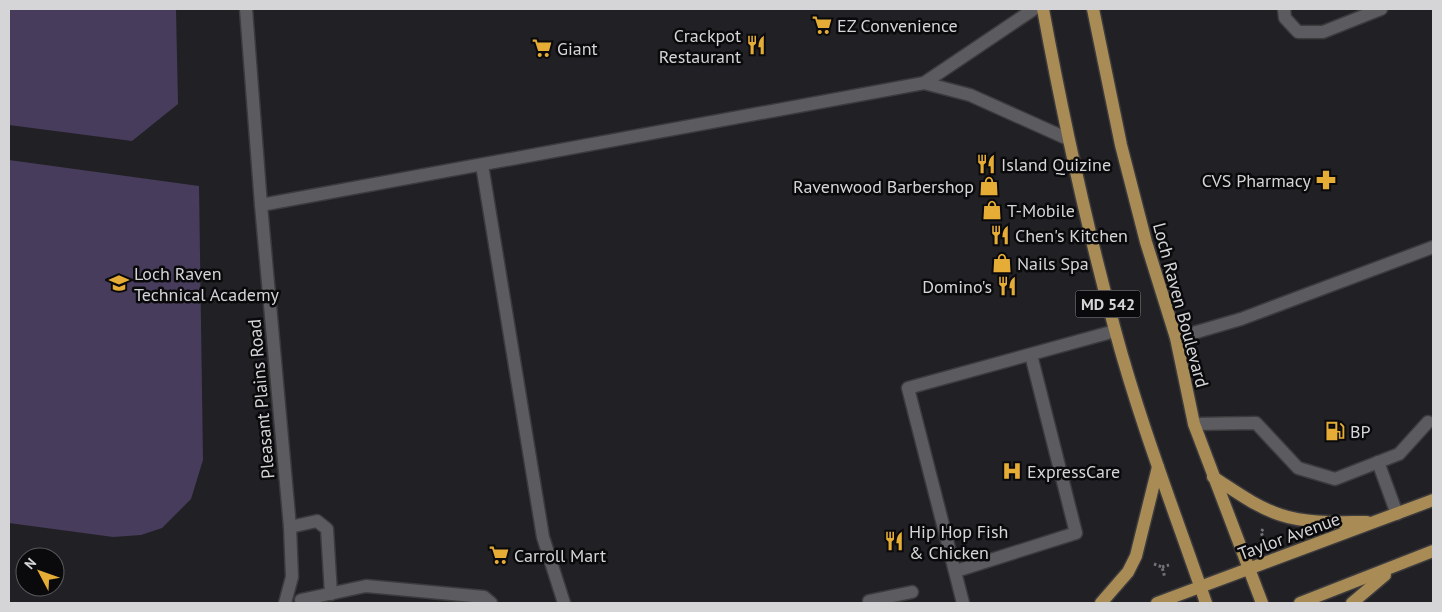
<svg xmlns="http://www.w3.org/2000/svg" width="1442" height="612" font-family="'PT Sans',sans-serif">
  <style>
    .green { fill: #473c5b }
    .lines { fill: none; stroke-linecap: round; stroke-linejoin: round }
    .minor-casing { stroke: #3b3a3d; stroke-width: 15 }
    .major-casing { stroke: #3b3a3d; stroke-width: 15 }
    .path { stroke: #737276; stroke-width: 3; stroke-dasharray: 2.5 2.5; stroke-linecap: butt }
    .minor { stroke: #5c5b5f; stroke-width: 12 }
    .major { stroke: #a98b55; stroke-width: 12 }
    .labels { text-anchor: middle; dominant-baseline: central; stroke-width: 5; stroke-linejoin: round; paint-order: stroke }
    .shield { fill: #0a0a0c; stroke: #98979a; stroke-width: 1 }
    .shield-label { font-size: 16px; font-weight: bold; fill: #d5d4d7 }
    .poi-label { font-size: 18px; fill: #d5d4d7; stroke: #0a0a0c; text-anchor: start }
    .street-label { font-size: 18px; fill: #d5d4d7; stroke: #0a0a0c }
  </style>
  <rect width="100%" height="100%" fill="#212024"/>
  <g class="green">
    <polygon points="9,9 176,9 178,104 132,141 9,125"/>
    <polygon points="9,160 199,186 203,460 191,499 162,528 141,535 113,537 9,523"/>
  </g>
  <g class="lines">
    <defs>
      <g id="minor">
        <polyline points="246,9 261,205 290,527 292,577 285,603"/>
        <polyline points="1284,9 1285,18 1298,32 1323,32 1381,9"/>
        <polyline points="924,83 970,95 1068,139"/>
        <polyline points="482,165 543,537 564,603"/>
        <polyline points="261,205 924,83 1034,9"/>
        <polyline points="1176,338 1241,319 1433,247"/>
        <polyline points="1194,424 1256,423 1298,468 1335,479 1399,454 1428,422"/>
        <polyline points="1378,462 1397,514"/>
        <polyline points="290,527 317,521 327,529 331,594"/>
        <polyline points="956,571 1076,533 1031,355"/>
        <polyline points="301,600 366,586 484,597 491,603"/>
        <polyline points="870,603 869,601 912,592"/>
        <polyline points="963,603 908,388 1115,331"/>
      </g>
      <g id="major">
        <path d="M1043,9C1063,117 1086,224 1115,330C1140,423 1175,513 1206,603"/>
        <polyline points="1093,9 1121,145 1146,242 1176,338 1194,424 1262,603"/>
        <path d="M1213,477C1235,491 1256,507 1281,515C1308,524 1339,522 1367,522"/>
        <polyline points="1101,603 1128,572 1136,556 1158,467"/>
        <polyline points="1157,603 1433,500"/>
        <polyline points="1300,603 1433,551"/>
        <polyline points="1352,603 1385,575"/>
      </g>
    </defs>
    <use href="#minor" class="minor-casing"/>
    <use href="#major" class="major-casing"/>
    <g class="path">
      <polyline points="1263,529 1261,532 1264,540"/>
      <polyline points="1154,564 1162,567 1165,578"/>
      <polyline points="1162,567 1169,565"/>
    </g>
    <use href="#minor" class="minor"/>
    <use href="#major" class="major"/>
  </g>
  <defs>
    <symbol id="supermarket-bare" viewBox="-9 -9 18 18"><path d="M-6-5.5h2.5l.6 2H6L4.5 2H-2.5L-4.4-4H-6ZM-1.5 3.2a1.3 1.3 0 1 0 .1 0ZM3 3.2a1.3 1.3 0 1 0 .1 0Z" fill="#e6ad36" stroke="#0a0a0c" stroke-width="2.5" paint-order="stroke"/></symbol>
    <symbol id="restaurant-bare" viewBox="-9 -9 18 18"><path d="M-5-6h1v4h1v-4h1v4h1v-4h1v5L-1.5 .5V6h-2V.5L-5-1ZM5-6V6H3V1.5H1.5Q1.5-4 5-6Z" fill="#e6ad36" stroke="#0a0a0c" stroke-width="2.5" paint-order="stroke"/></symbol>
    <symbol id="pharmacy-bare" viewBox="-9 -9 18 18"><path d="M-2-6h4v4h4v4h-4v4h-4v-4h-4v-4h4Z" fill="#e6ad36" stroke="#0a0a0c" stroke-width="2.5" paint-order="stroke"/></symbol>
    <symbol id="shop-bare" viewBox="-9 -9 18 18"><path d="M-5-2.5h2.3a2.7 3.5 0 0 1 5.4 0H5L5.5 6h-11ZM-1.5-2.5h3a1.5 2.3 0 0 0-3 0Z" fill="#e6ad36" stroke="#0a0a0c" stroke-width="2.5" paint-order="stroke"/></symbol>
    <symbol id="school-bare" viewBox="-9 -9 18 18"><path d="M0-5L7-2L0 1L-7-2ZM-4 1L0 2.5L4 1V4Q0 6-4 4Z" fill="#e6ad36" stroke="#0a0a0c" stroke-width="2.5" paint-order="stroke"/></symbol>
    <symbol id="fuel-bare" viewBox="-9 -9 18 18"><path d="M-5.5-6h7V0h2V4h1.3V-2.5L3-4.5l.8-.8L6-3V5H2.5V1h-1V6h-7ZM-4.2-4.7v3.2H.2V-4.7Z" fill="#e6ad36" stroke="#0a0a0c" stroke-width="2.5" paint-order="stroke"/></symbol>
    <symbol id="hospital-bare" viewBox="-9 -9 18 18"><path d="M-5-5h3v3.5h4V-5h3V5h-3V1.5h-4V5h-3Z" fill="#e6ad36" stroke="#0a0a0c" stroke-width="2.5" paint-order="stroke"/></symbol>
  </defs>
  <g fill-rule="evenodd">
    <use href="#supermarket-bare" x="808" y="11" width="28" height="28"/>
    <use href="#restaurant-bare" x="742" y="31" width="28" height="28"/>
    <use href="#supermarket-bare" x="528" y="34" width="28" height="28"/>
    <use href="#restaurant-bare" x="972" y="150" width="28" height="28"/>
    <use href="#pharmacy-bare" x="1312" y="166" width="28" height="28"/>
    <use href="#shop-bare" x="975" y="172" width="28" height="28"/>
    <use href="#shop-bare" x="978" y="196" width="28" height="28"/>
    <use href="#restaurant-bare" x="986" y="221" width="28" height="28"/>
    <use href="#shop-bare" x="988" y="249" width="28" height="28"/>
    <use href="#school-bare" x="105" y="269" width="28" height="28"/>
    <use href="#restaurant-bare" x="993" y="272" width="28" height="28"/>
    <use href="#fuel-bare" x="1321" y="417" width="28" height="28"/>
    <use href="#hospital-bare" x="998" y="457" width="28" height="28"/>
    <use href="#restaurant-bare" x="880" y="527" width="28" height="28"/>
    <use href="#supermarket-bare" x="485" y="541" width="28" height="28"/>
  </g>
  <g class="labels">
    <rect class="shield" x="1075.5" y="290.5" width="65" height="27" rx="4"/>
    <g class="shield-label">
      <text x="1108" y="304">MD 542</text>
    </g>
    <g class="poi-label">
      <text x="837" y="25">EZ Convenience</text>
      <text x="741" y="35" text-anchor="end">Crackpot<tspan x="741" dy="21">Restaurant</tspan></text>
      <text x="557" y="48">Giant</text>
      <text x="1001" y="164">Island Quizine</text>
      <text x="1311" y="180" text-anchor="end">CVS Pharmacy</text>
      <text x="974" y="186" text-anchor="end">Ravenwood Barbershop</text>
      <text x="1007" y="210">T-Mobile</text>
      <text x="1015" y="235">Chen's Kitchen</text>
      <text x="1017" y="263">Nails Spa</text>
      <text x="134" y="273">Loch Raven<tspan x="134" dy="21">Technical Academy</tspan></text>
      <text x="992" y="286" text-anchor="end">Domino's</text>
      <text x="1350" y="431">BP</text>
      <text x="1027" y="471">ExpressCare</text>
      <text x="909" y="531">Hip Hop Fish<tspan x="909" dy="21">&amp; Chicken</tspan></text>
      <text x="514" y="555">Carroll Mart</text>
    </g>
    <g class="street-label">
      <text transform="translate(1181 305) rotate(75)">Loch Raven Boulevard</text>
      <text transform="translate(261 399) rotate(-95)">Pleasant Plains Road</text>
      <text transform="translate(1289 536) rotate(-20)">Taylor Avenue</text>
    </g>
  </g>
  <rect width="1442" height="612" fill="none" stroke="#d5d4d7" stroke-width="20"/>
  <g transform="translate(40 572) rotate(311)"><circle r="24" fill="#0a0a0c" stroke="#5b5b5d"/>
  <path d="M0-4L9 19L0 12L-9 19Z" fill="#e6ad36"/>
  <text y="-8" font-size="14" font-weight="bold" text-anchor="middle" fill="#d5d4d7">N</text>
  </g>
</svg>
